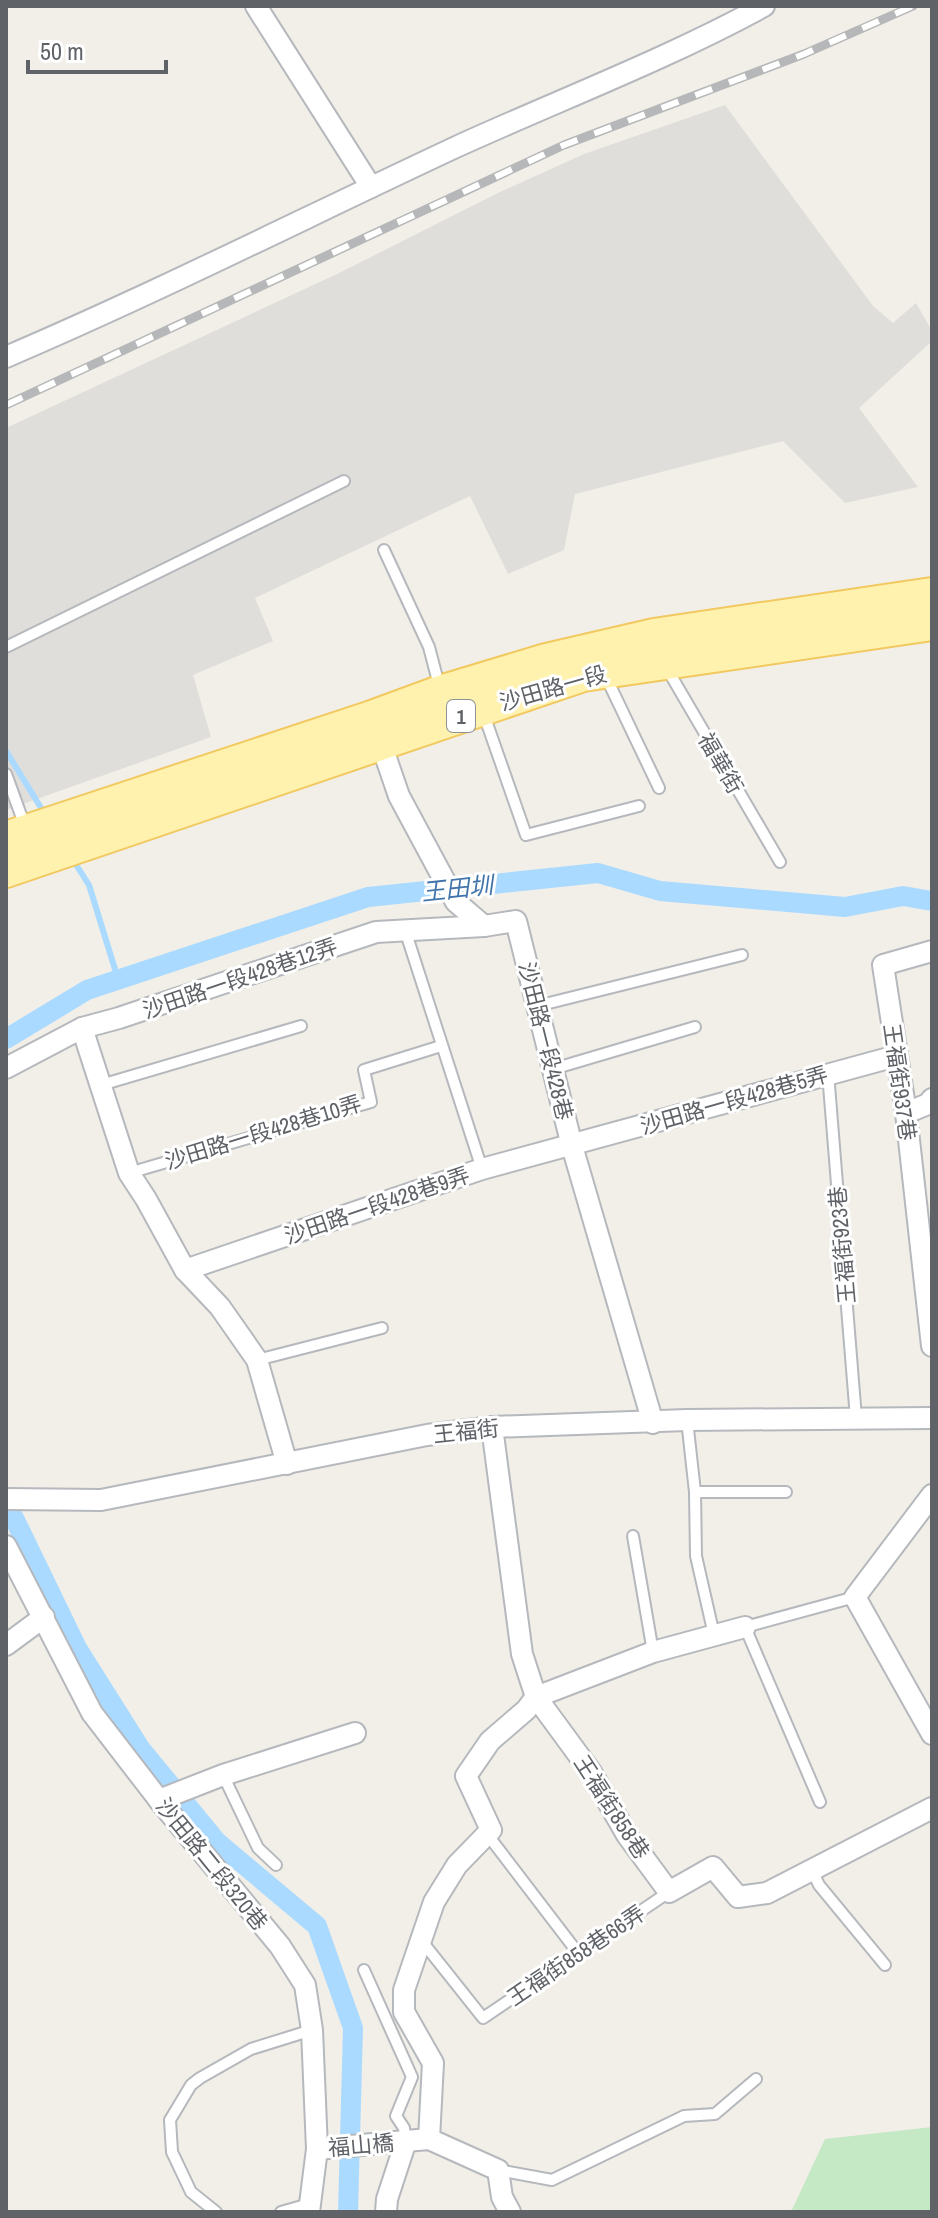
<svg xmlns="http://www.w3.org/2000/svg" width="938" height="2218" font-family="'Archivo Narrow','Noto Sans TC',sans-serif">
  <style>
    .industrial { fill: #e0deda }
    .green { fill: #c5e8c5 }
    .lines { fill: none; stroke-linecap: round; stroke-linejoin: round }
    .stream { stroke: #aadaff; stroke-width: 6 }
    .canal { stroke: #aadaff; stroke-width: 20 }
    .lane-casing { stroke: #b5b8bc; stroke-width: 14 }
    .street-casing { stroke: #b5b8bc; stroke-width: 24 }
    .primary-casing { stroke: #f2c960; stroke-width: 36 }
    .lane { stroke: #fff; stroke-width: 10 }
    .street { stroke: #fff; stroke-width: 20 }
    .primary { stroke: #fff2af; stroke-width: 32 }
    .rail-casing { stroke: #b6b7b8; stroke-width: 9 }
    .rail { stroke: #fff; stroke-width: 6; stroke-dasharray: 18; stroke-linecap: butt }
    .labels { text-anchor: middle; dominant-baseline: central; stroke-width: 6; stroke-linejoin: round; paint-order: stroke }
    .shield { fill: #fff; stroke: #8f9295; stroke-width: 2 }
    .shield-label { font-size: 20px; font-weight: bold; fill: #5f6368 }
    .street-label { font-size: 22px; fill: #5f6368; stroke: #fff }
    .water-label { font-size: 24px; font-style: italic; fill: #4174aa; stroke: #fff }
  </style>
  <rect width="100%" height="100%" fill="#f1efe8"/>
  <polygon class="industrial" points="725,105 873,306 893,323 916,303 932,331 932,341 859,408 918,487 845,503 783,441 575,494 564,550 508,574 470,496 255,598 273,641 193,675 211,737 6,810 6,428 337,274 498,193 584,154"/>
  <polygon class="green" points="932,2127 932,2212 791,2212 825,2139"/>
  <g class="lines">
    <g class="stream">
      <polyline points="6,751 46,816"/>
      <polyline points="73,860 89,885 118,979"/>
    </g>
    <g class="canal">
      <polyline points="6,1039 87,990 368,897 598,873 660,891 845,907 903,896 932,901"/>
      <polyline points="14,1518 77,1648 140,1748 217,1842 317,1926 353,2028 348,2212"/>
    </g>
    <defs>
      <g id="lane">
        <polyline points="384,550 429,647 440,689"/>
        <polyline points="6,647 344,481"/>
        <polyline points="666,667 780,862"/>
        <polyline points="606,677 659,788"/>
        <polyline points="483,712 526,835 639,806"/>
        <polyline points="6,774 26,829"/>
        <polyline points="405,930 482,1169"/>
        <polyline points="537,1006 742,955"/>
        <polyline points="553,1069 695,1027"/>
        <polyline points="828,1073 856,1418"/>
        <polyline points="101,1085 301,1026"/>
        <polyline points="129,1173 371,1102 364,1070 441,1046"/>
        <polyline points="257,1360 382,1328"/>
        <polyline points="687,1420 695,1492 696,1556 714,1635"/>
        <polyline points="695,1492 786,1492"/>
        <polyline points="633,1536 653,1652"/>
        <polyline points="223,1775 258,1848 276,1865"/>
        <polyline points="820,1802 745,1627 855,1597"/>
        <polyline points="487,1834 578,1953"/>
        <polyline points="811,1868 819,1885 885,1965"/>
        <polyline points="421,1940 483,2018 669,1892"/>
        <polyline points="364,1970 412,2077 396,2116 404,2128 406,2141"/>
        <polyline points="498,2170 552,2180 684,2116 715,2114 756,2079"/>
        <polyline points="216,2212 191,2192 172,2152 170,2120 191,2085 200,2078 251,2049 312,2030"/>
        <polyline points="281,2212 309,2204"/>
      </g>
      <g id="street">
        <polyline points="256,6 371,187"/>
        <path d="M6,357C158,292 306,217 456,147C559,100 665,60 764,6"/>
        <polyline points="377,732 399,796 456,902 484,926 516,921 572,1146 653,1423"/>
        <polyline points="932,951 883,965 906,1113 932,1346"/>
        <polyline points="82,1028 129,1173 146,1199 185,1270 220,1307 257,1360 287,1464"/>
        <polyline points="6,1068 82,1028 119,1018 376,932 484,926"/>
        <polyline points="906,1113 928,1104 932,1099"/>
        <polyline points="185,1270 482,1169 896,1056"/>
        <polyline points="492,1427 522,1654 536,1697 591,1772 627,1835 669,1892 713,1867 738,1897 767,1893 932,1808"/>
        <polyline points="932,1495 855,1597 932,1734"/>
        <polyline points="6,1499 101,1500 427,1435 492,1427 687,1420 932,1418"/>
        <polyline points="6,1546 92,1713 159,1800 280,1946 305,1985 312,2030 317,2149 309,2212"/>
        <polyline points="6,1645 44,1617"/>
        <polyline points="159,1800 223,1775 355,1733"/>
        <polyline points="429,2139 433,2063 404,2012 404,1990 434,1902 457,1865 491,1830 466,1776 490,1741 526,1710 536,1697 653,1652 745,1627"/>
        <polyline points="317,2149 406,2141"/>
        <polyline points="386,2212 387,2199 406,2141 429,2139 498,2170 502,2197 510,2212"/>
      </g>
      <g id="primary">
        <polyline points="6,838 372,717 440,692 546,660 654,635 932,594"/>
        <polyline points="6,871 583,675 932,624"/>
      </g>
    </defs>
    <use href="#lane" class="lane-casing"/>
    <use href="#street" class="street-casing"/>
    <use href="#primary" class="primary-casing"/>
    <use href="#lane" class="lane"/>
    <use href="#street" class="street"/>
    <use href="#primary" class="primary"/>
    <defs>
      <polyline id="rail" points="6,405 564,145 804,54 913,6"/>
    </defs>
    <use href="#rail" class="rail-casing"/>
    <use href="#rail" class="rail"/>
  </g>
  <g class="labels">
    <rect class="shield" x="447" y="700" width="28" height="32" rx="6"/>
    <g class="shield-label">
      <text x="461" y="716">1</text>
    </g>
    <g class="street-label">
      <text transform="translate(553 688) rotate(-16)">沙田路一段</text>
      <text transform="translate(721 763) rotate(60)">福華街</text>
      <text transform="translate(240 978) rotate(-19)">沙田路一段428巷12弄</text>
      <text transform="translate(546 1041) rotate(76)">沙田路一段428巷</text>
      <text transform="translate(900 1082) rotate(82)">王福街937巷</text>
      <text transform="translate(734 1100) rotate(-16)">沙田路一段428巷5弄</text>
      <text transform="translate(263 1132) rotate(-17)">沙田路一段428巷10弄</text>
      <text transform="translate(377 1205) rotate(-19)">沙田路一段428巷9弄</text>
      <text transform="translate(842 1245) rotate(-95)">王福街923巷</text>
      <text transform="translate(466 1431) rotate(-6)">王福街</text>
      <text transform="translate(612 1807) rotate(57)">王福街858巷</text>
      <text transform="translate(212 1864) rotate(51)">沙田路二段320巷</text>
      <text transform="translate(576 1955) rotate(-34)">王福街858巷66弄</text>
      <text transform="translate(361 2145) rotate(-5)">福山橋</text>
    </g>
    <g class="water-label">
      <text transform="translate(457 888) rotate(-6)">王田圳</text>
    </g>
  </g>
  <rect width="938" height="2218" fill="none" stroke="#5f6368" stroke-width="16"/>
  <path d="M28 60v12h138v-12" fill="none" stroke="#5f6368" stroke-width="4"/>
  <text x="40" y="60" font-size="24" fill="#5f6368" stroke="#ffffff" stroke-width="6" paint-order="stroke">50 m</text>
</svg>
